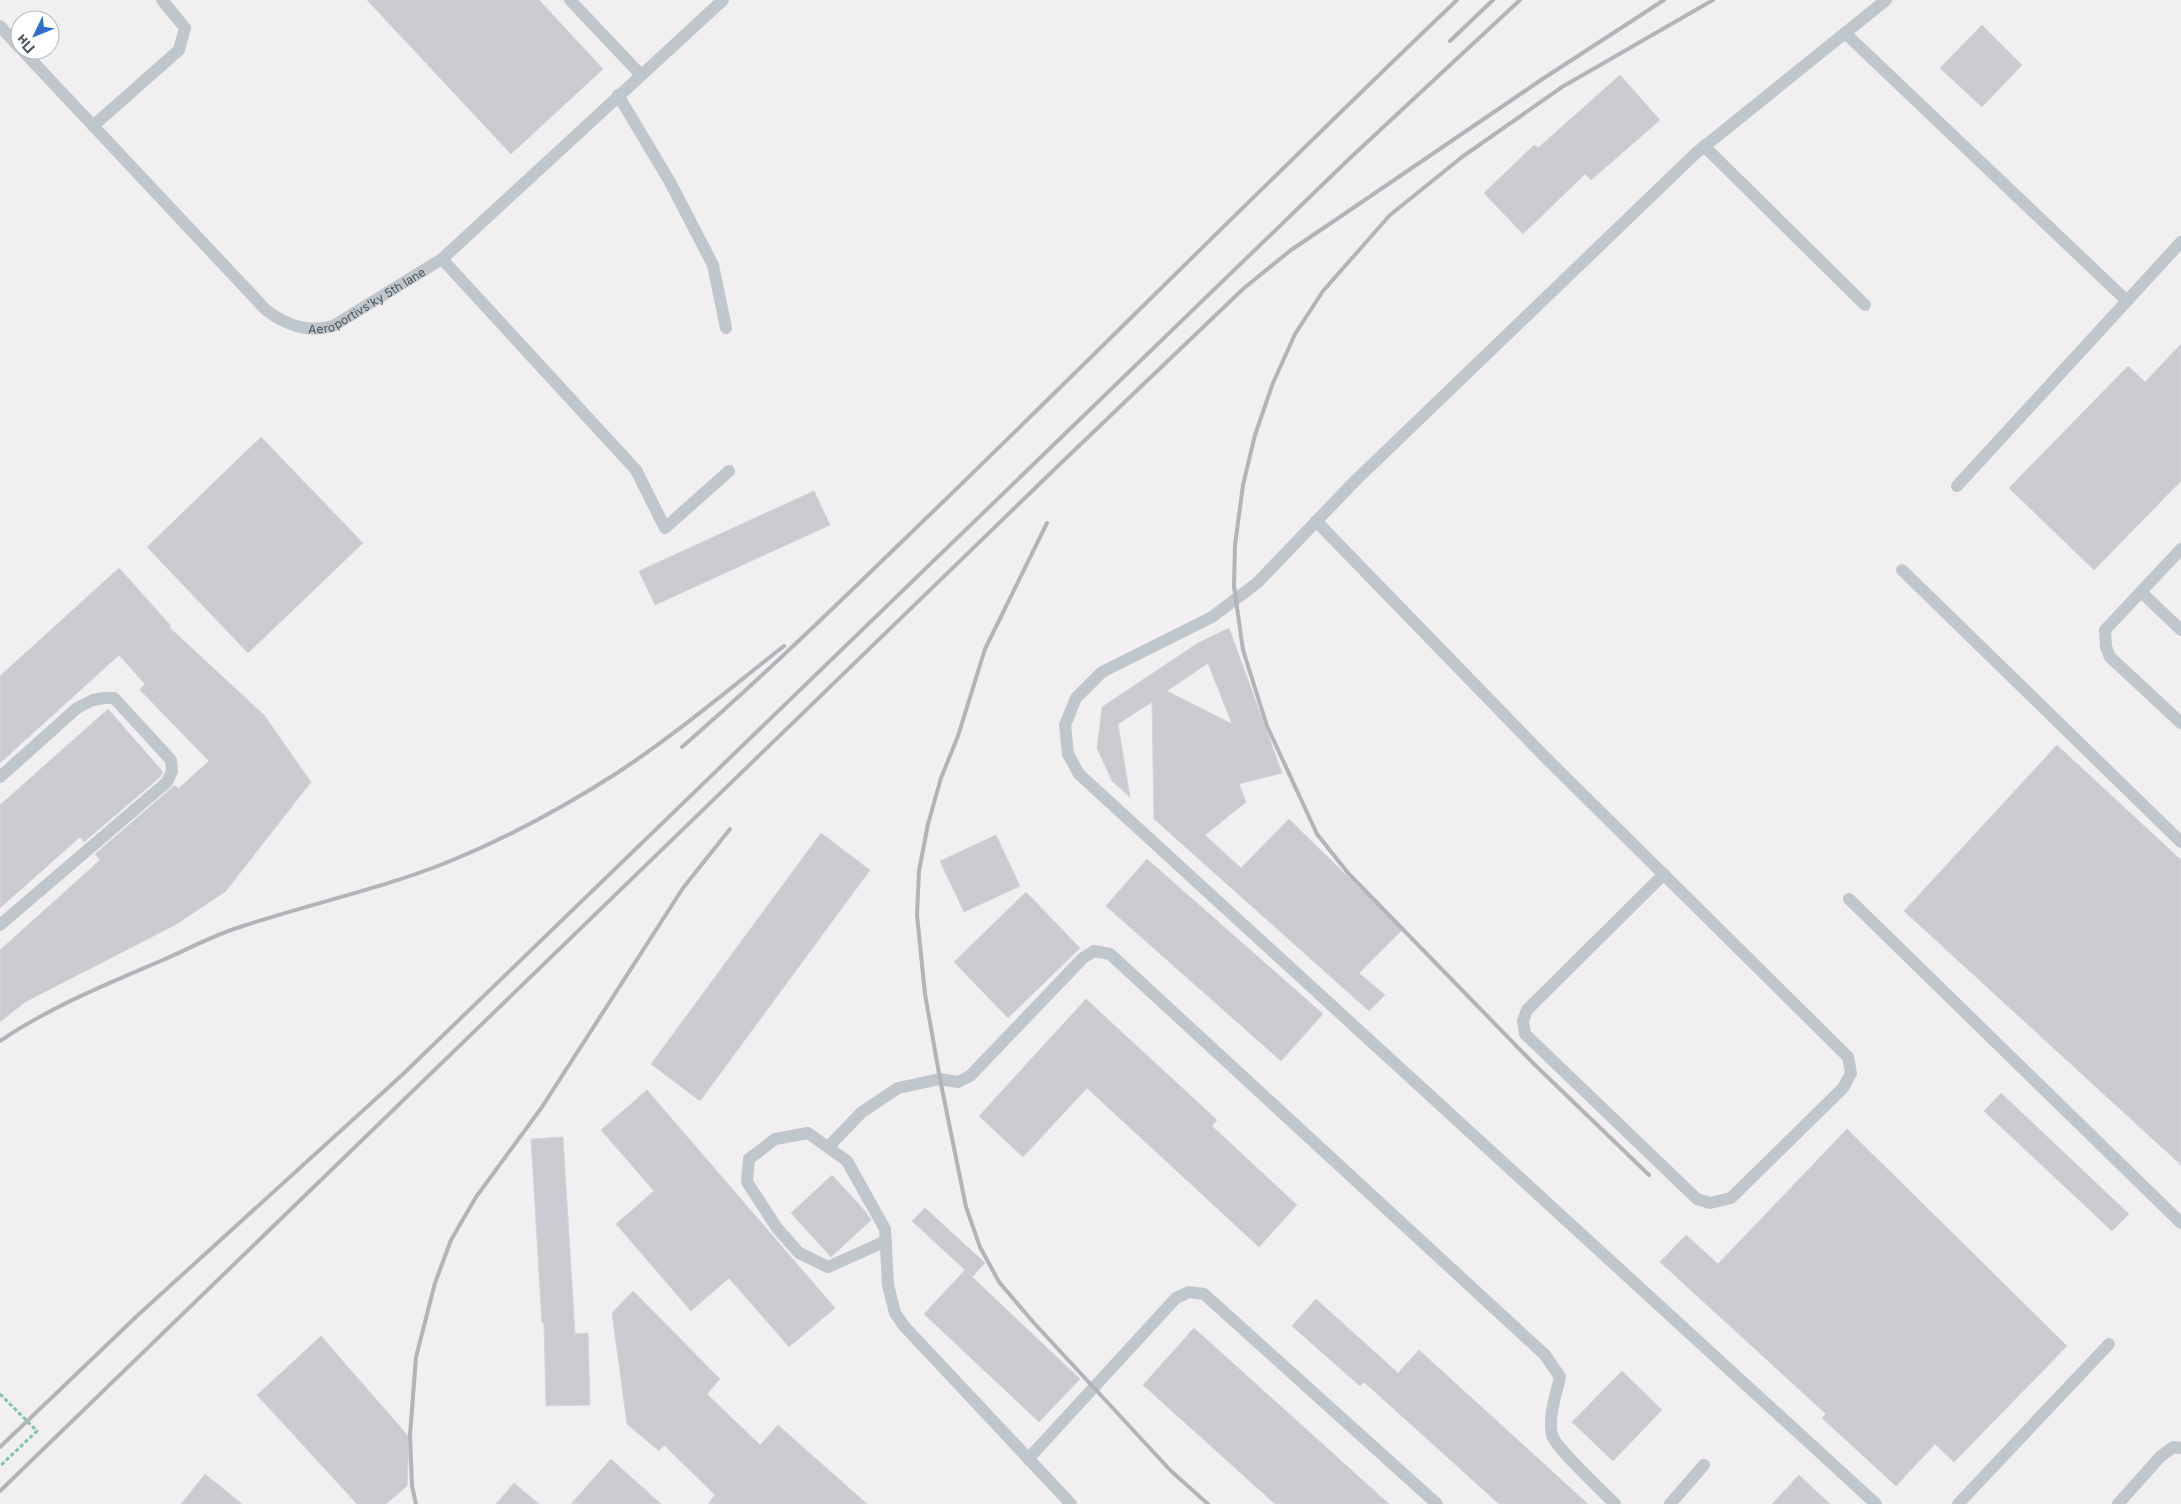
<svg xmlns="http://www.w3.org/2000/svg" width="2181" height="1504" font-family="Inter,sans-serif">
  <style>
    .building { fill: #cacbd1; stroke: #d4d5da; fill-rule: evenodd }
    .lines { fill: none; stroke-linecap: round; stroke-linejoin: round }
    .path { stroke: #7fc4a5; stroke-width: 3; stroke-dasharray: 4 2.5; stroke-linecap: butt }
    .lane { stroke: #bfc6cc; stroke-width: 12 }
    .rail { stroke: #b2b4b9; stroke-width: 4 }
    .labels { text-anchor: middle; dominant-baseline: central; stroke-width: 4; stroke-linejoin: round; paint-order: stroke }
    .street-label { font-size: 12px; fill: #49525a; stroke: #fff }
  </style>
  <rect width="100%" height="100%" fill="#f1efef"/>
  <g class="building">
    <polygon points="367,0 539,0 603,69 511,154"/>
    <polygon points="1982,25 2022,65 1982,107 1940,68"/>
    <polygon points="1620,75 1660,120 1591,180 1585,174 1523,234 1484,193 1534,145 1538,148"/>
    <polygon points="2181,344 2181,481 2094,570 2009,488 2128,366 2145,382"/>
    <polygon points="261,437 363,543 248,653 147,547"/>
    <polygon points="814,491 830,525 655,605 639,571"/>
    <polygon points="119,568 171,626 169,627 264,715 311,782 226,891 175,925 25,1002 0,1022 0,950 100,860 95,854 175,785 178,789 209,761 140,690 145,684 119,655 0,763 0,676"/>
    <path d="M1229,628L1282,773L1239,784L1246,802L1205,835L1241,868L1289,819L1402,930L1359,973L1385,995L1369,1011L1154,819L1152,702L1118,724L1130,797L1112,781L1097,748L1102,707L1198,643ZM1208,663L1232,724L1167,691Z"/>
    <polygon points="108,709 163,772 160,777 84,842 80,837 0,908 0,805"/>
    <polygon points="2057,745 2181,860 2181,1165 1904,911"/>
    <polygon points="821,833 870,870 700,1101 651,1064"/>
    <polygon points="996,835 1020,886 964,912 940,861"/>
    <polygon points="1147,859 1323,1014 1281,1061 1106,906"/>
    <polygon points="1026,892 1080,948 1008,1018 954,962"/>
    <polygon points="1086,999 1217,1120 1212,1126 1297,1205 1259,1247 1087,1088 1023,1157 979,1116"/>
    <polygon points="647,1090 835,1308 789,1347 729,1278 691,1311 616,1224 654,1191 601,1130"/>
    <polygon points="2001,1093 2129,1214 2112,1231 1984,1111"/>
    <polygon points="1847,1129 2067,1346 1954,1462 1935,1444 1896,1486 1822,1418 1826,1414 1660,1262 1686,1235 1718,1264"/>
    <polygon points="563,1137 575,1334 588,1333 590,1405 546,1406 544,1323 542,1323 531,1139"/>
    <polygon points="832,1175 865,1211 871,1220 831,1257 791,1213"/>
    <polygon points="925,1208 985,1263 972,1277 969,1274 1080,1379 1039,1422 924,1314 965,1270 912,1221"/>
    <polygon points="633,1291 720,1379 707,1394 760,1445 778,1425 867,1504 708,1504 715,1495 664,1445 659,1451 627,1424 612,1313"/>
    <polygon points="1316,1299 1398,1373 1419,1350 1588,1504 1499,1504 1364,1382 1360,1386 1292,1326"/>
    <polygon points="1194,1328 1389,1504 1275,1504 1143,1385"/>
    <polygon points="321,1336 409,1437 407,1486 386,1504 357,1504 257,1395"/>
    <polygon points="1622,1371 1662,1410 1613,1461 1572,1422"/>
    <polygon points="611,1459 661,1504 571,1504"/>
    <polygon points="205,1474 242,1504 181,1504"/>
    <polygon points="1799,1475 1830,1504 1772,1504"/>
    <polygon points="514,1483 539,1504 496,1504"/>
  </g>
  <g class="lines">
    <polyline class="path" points="0,1394 37,1431 0,1466"/>
    <g class="lane">
      <polyline points="570,0 641,75"/>
      <polyline points="0,26 20,48"/>
      <polyline points="1845,33 2127,301"/>
      <path id="s1" d="M22,50L266,310C286,325 307,333 333,326L442,259L723,0"/>
      <polyline points="618,95 670,182 713,265 726,328"/>
      <polyline points="93,126 179,50 185,28 162,0"/>
      <polyline points="1704,146 1865,305"/>
      <polyline points="442,259 636,470 665,528 729,471"/>
      <polyline points="1957,486 2181,242"/>
      <polyline points="1316,521 1544,756 1848,1057 1851,1073 1843,1088 1731,1198 1710,1203 1697,1199 1525,1034 1523,1021 1527,1010 1664,874"/>
      <polyline points="2181,549 2105,630 2106,647 2110,657 2181,723"/>
      <polyline points="1902,570 2181,842"/>
      <polyline points="2141,592 2181,630"/>
      <polyline points="0,777 77,708 93,700 104,698 114,698 171,760 172,771 167,782 0,925"/>
      <polyline points="1849,899 2181,1223"/>
      <path d="M828,1147L862,1112L898,1088L940,1079L958,1082L970,1076L1083,958L1094,951L1110,954L1545,1355L1560,1377C1556,1395 1548,1416 1552,1435C1555,1447 1604,1493 1615,1504"/>
      <polyline points="886,1241 828,1267 799,1253 777,1228 747,1182 749,1159 775,1139 808,1133 847,1161 885,1229 888,1285 895,1313 904,1326 1071,1504"/>
      <polyline points="1028,1459 1176,1298 1189,1292 1204,1294 1437,1504"/>
      <polyline points="1670,1504 1704,1465"/>
      <polyline points="1876,1504 1079,774 1068,754 1065,725 1076,698 1102,672 1212,617 1257,583 1355,481 1695,154 1886,0"/>
      <polyline points="1958,1504 2109,1344"/>
      <polyline points="2118,1504 2160,1457 2173,1447 2181,1448"/>
    </g>
    <g class="rail">
      <polyline points="1450,41 1493,0"/>
      <polyline points="1047,523 985,649 958,736 941,778 928,824 919,871 917,915 925,994 940,1079 966,1207 980,1247 999,1282 1034,1323 1171,1471 1208,1504"/>
      <path d="M682,747C773,668 859,583 946,499C1117,333 1285,164 1457,0"/>
      <path d="M0,1041C50,1007 107,984 163,960C188,949 214,935 240,927C309,904 381,889 448,862C507,838 564,807 617,773C675,735 729,689 784,646"/>
      <polyline points="1649,1175 1534,1064 1348,873 1317,834 1267,726 1243,650 1234,586 1235,545 1243,485 1255,435 1273,383 1295,334 1323,291 1390,215 1462,157 1562,87 1713,0"/>
      <polyline points="0,1447 138,1315 401,1076 1349,159 1520,0"/>
      <polyline points="0,1491 1060,464 1243,289 1291,250 1331,223 1541,80 1664,0"/>
      <polyline points="416,1504 412,1486 410,1435 416,1357 435,1283 451,1240 476,1197 542,1107 683,888 730,829"/>
    </g>
  </g>
  <g class="labels">
    <g class="street-label">
      <text stroke="none"><textPath href="#s1" startOffset="469">Aeroportivs'ky 5th lane</textPath></text>
    </g>
  </g>
  <g transform="translate(35 35) rotate(227)"><circle r="24" fill="#ffffff" stroke="#b6babd"/>
  <path d="M0-4L9 19L0 12L-9 19Z" fill="#2e6dcc"/>
  <text y="-8" font-size="14" font-weight="bold" text-anchor="middle" fill="#49525a">Пн</text>
  </g>
</svg>
